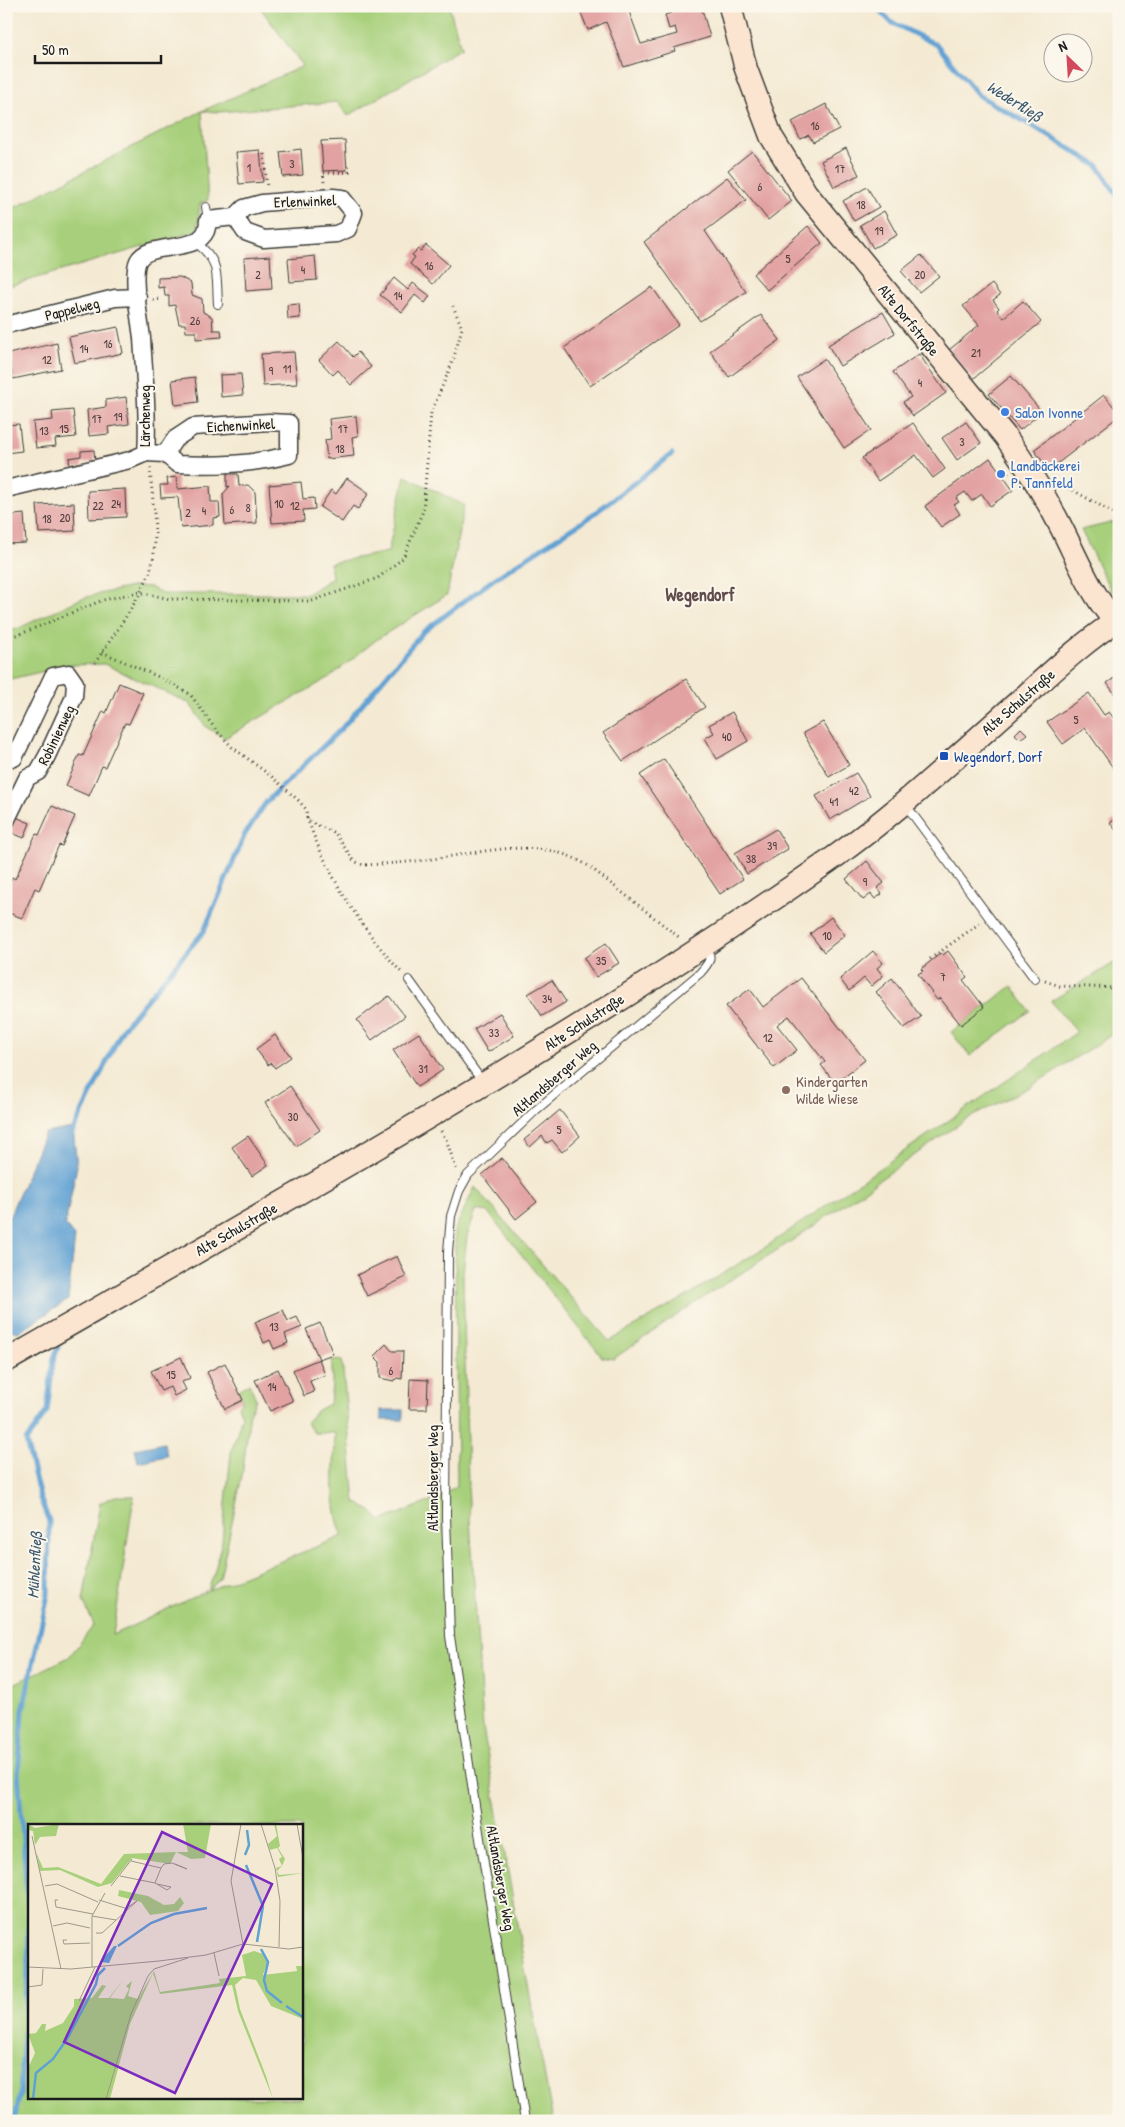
<svg xmlns="http://www.w3.org/2000/svg" width="1125" height="2127" font-family="'Patrick Hand',sans-serif">
  <style>
    .green { fill: #a8d07b; stroke: #62764c; fill-rule: evenodd }
    .water { fill: #60a1d3; stroke: #3e5e78 }
    .lines { fill: none; stroke-linecap: round; stroke-linejoin: round }
    .stream { stroke: #60a1d3; stroke-width: 5 }
    .building { fill: #e2a2a1 }
    .lane-casing { stroke: #3c3b37; stroke-width: 10 }
    .street-casing { stroke: #3c3b37; stroke-width: 19 }
    .secondary-casing { stroke: #3c3b37; stroke-width: 25 }
    .path { stroke: #3c3b37; stroke-width: 3; stroke-dasharray: 1 4; stroke-linecap: butt }
    .lane { stroke: #fff; stroke-width: 8 }
    .street { stroke: #fff; stroke-width: 16 }
    .secondary { stroke: #fce5d0; stroke-width: 22 }
    .shop-dot { fill: #3f7fe0; stroke: #fbf7ec; stroke-width: 2 }
    .transit-dot { fill: #1a4fb4; stroke: #fbf7ec; stroke-width: 2 }
    .education-dot { fill: #8d6e63; stroke: #fbf7ec; stroke-width: 2 }
    .labels { text-anchor: middle; dominant-baseline: central; stroke-width: 4; stroke-linejoin: round; paint-order: stroke }
    .number-label { font-size: 12px; fill: #4e3e3d }
    .street-label { font-size: 15px; fill: #1c1c1c; stroke: #fbf7ec }
    .shop-label { font-size: 15px; fill: #366cbe; stroke: #fbf7ec; text-anchor: start }
    .transit-label { font-size: 15px; fill: #164399; stroke: #fbf7ec; text-anchor: start }
    .education-label { font-size: 15px; fill: #785e54; stroke: #fbf7ec; text-anchor: start }
    .water-label { font-size: 16px; font-style: italic; fill: #3b586e; stroke: #fbf7ec }
    .quarter-label { font-size: 18px; font-weight: bold; fill: #614b4b; stroke: #fbf7ec }
    .inset-river { fill: none; stroke: #60a1d3; stroke-width: 2.5 }
    .inset-road { fill: none; stroke: #9e988a; stroke-width: 1 }
    .view { fill: #7b2cbf; fill-opacity: 0.15; stroke: #7b2cbf; stroke-width: 2.5 }
    .inset-edge { fill: none; stroke: #1c1c1c; stroke-width: 2.5 }
  </style>
  <rect width="100%" height="100%" fill="#fbf7ec"/>
  <filter id="ink" filterUnits="userSpaceOnUse"><feTurbulence type="fractalNoise" baseFrequency=".02" numOctaves="2"/><feDisplacementMap in="SourceGraphic" scale="10" xChannelSelector="R" yChannelSelector="G"/><feConvolveMatrix kernelMatrix="1 2 1 2 8 2 1 2 1" color-interpolation-filters="sRGB"/></filter>
  <filter id="wash" filterUnits="userSpaceOnUse"><feTurbulence type="fractalNoise" baseFrequency=".0096" numOctaves="4" result="noise"/><feDisplacementMap in="SourceGraphic" scale="20" xChannelSelector="R" yChannelSelector="G"/><feGaussianBlur stdDeviation="1.12" result="paint"/><feColorMatrix in="noise" values="0 0 0 0 0 0 0 0 0 0 0 0 0 0 0 0 0 1.4 0 .05"/><feComposite in="paint" operator="in"/></filter>
  <g filter="url(#wash)">
    <rect width="100%" height="100%" fill="#f4ead3"/>
    <g class="green">
      <polygon points="259,6 449,6 461,48 348,116 337,102 219,112 202,111 208,200 200,204 197,231 6,287 6,212 202,111 303,66"/>
      <polygon points="405,476 464,505 447,595 376,640 330,677 225,738 206,727 189,703 104,664 71,665 6,680 6,631 17,629 80,599 98,594 137,586 150,587 163,594 307,594 332,578 330,563 388,552"/>
      <polygon points="1119,521 1119,596 1111,591 1081,530"/>
      <path d="M1119,960V1030L1030,1087L965,1120L799,1236L701,1299L613,1359L602,1357L488,1212L476,1210L467,1236L463,1273L468,1486L483,1728L526,1975L553,2121H6V1688L69,1657L94,1625L83,1601L100,1503L115,1496H134L113,1635L208,1590L214,1574L222,1541L231,1453L242,1416L238,1406L243,1400L238,1390L249,1383L256,1399L250,1412L242,1476L220,1578L209,1590L343,1536C329,1506 335,1466 335,1433H314L306,1423L316,1411L330,1403L332,1385V1361L342,1360L355,1502L371,1511L381,1521L436,1499L457,1486L455,1229L475,1187L609,1341L687,1296L767,1246L1077,1032L1051,1001ZM29,1826H301V2098H29Z"/>
      <polygon points="1012,986 1030,1011 970,1056 951,1032"/>
    </g>
    <g class="water">
      <polygon points="73,1128 77,1166 65,1225 75,1237 68,1300 18,1332 6,1329 6,1224 45,1133"/>
      <rect x="381" y="1410" width="22" height="10"/>
      <polygon points="164,1443 167,1456 138,1462 135,1449"/>
    </g>
    <g class="lines">
      <g class="stream">
        <polyline points="875,6 891,22 937,45 979,96 1038,129 1098,166 1119,198"/>
        <polyline points="72,1133 123,1028 204,931 245,834 267,801 342,728 423,632 494,579 591,516 672,454"/>
        <polyline points="14,2121 20,2094 28,1972 29,1918 18,1773 23,1710 48,1594 49,1521 40,1498 26,1441 47,1411 53,1361 58,1347"/>
      </g>
    </g>
    <g id="blocks">
      <g class="building">
        <polygon points="578,6 627,6 641,44 677,34 675,27 669,29 665,15 671,13 669,6 701,6 710,37 674,48 675,51 624,67 606,22 588,30"/>
        <polygon points="826,104 839,129 813,142 809,135 800,139 792,122"/>
        <polygon points="345,140 347,170 323,171 321,141"/>
        <polygon points="846,148 859,175 834,187 821,161"/>
        <polygon points="301,149 303,175 283,177 280,152"/>
        <polygon points="260,150 263,182 239,184 236,152"/>
        <polygon points="752,151 792,201 768,220 728,170"/>
        <polygon points="727,177 746,200 705,231 746,292 700,321 644,242"/>
        <polygon points="867,187 879,207 854,221 843,201"/>
        <polygon points="884,211 897,235 873,248 860,225"/>
        <polygon points="808,226 822,243 767,290 753,274"/>
        <polygon points="426,245 449,265 433,284 410,264 415,257 412,255 418,249 421,251"/>
        <polygon points="921,255 939,276 919,292 901,271"/>
        <polygon points="270,256 272,289 246,291 244,258"/>
        <polygon points="315,256 317,280 290,282 288,259"/>
        <polygon points="180,277 191,283 192,295 202,299 203,312 212,317 213,330 221,330 222,337 196,339 196,332 186,332 185,324 179,324 175,305 169,306 169,296 165,296 164,287 158,288 158,278"/>
        <polygon points="394,278 408,290 413,283 430,296 425,303 415,295 402,312 380,295"/>
        <polygon points="992,284 1000,295 993,300 999,308 997,310 1003,318 1023,301 1041,322 973,379 949,350 979,325 963,306"/>
        <polygon points="652,287 679,325 590,386 564,348"/>
        <polygon points="299,304 300,318 288,319 287,305"/>
        <polygon points="883,312 895,333 840,366 828,345"/>
        <polygon points="761,315 780,340 729,377 710,351"/>
        <polygon points="118,327 123,353 75,363 69,337"/>
        <polygon points="339,341 353,357 358,352 371,367 351,385 338,370 333,375 319,360"/>
        <polygon points="57,343 61,369 13,379 8,354"/>
        <polygon points="294,352 297,384 263,386 261,354"/>
        <polygon points="919,354 946,393 913,416 903,402 911,397 893,372"/>
        <polygon points="824,359 871,430 844,448 797,377"/>
        <polygon points="241,374 243,395 221,397 220,375"/>
        <polygon points="1011,376 1042,412 1020,430 989,394"/>
        <polygon points="195,377 198,402 175,405 172,380"/>
        <polygon points="1104,395 1119,413 1119,416 1049,470 1034,450"/>
        <polygon points="126,397 129,424 108,427 109,434 89,436 87,410 106,407 106,400"/>
        <polygon points="73,410 76,437 55,439 56,446 36,448 33,422 53,420 52,412"/>
        <polygon points="356,416 358,436 352,437 354,456 327,459 325,440 331,439 329,419"/>
        <polygon points="966,422 981,443 957,460 942,438"/>
        <polygon points="913,423 945,469 933,478 916,455 878,481 862,458"/>
        <polygon points="19,424 22,451 6,453 6,425"/>
        <polygon points="94,450 95,461 82,463 82,467 70,468 69,458 81,456 81,451"/>
        <polygon points="990,458 1013,490 990,506 982,494 972,501 965,492 956,498 959,502 954,505 960,514 941,527 925,506"/>
        <polygon points="227,474 238,474 239,486 248,485 255,492 257,523 225,525 223,494 230,486 227,487"/>
        <polygon points="177,477 178,489 210,486 211,502 219,502 220,517 213,518 213,525 181,528 178,497 161,498 160,485 168,485 167,478"/>
        <polygon points="347,478 369,493 358,509 353,506 342,522 320,507 331,490 336,494"/>
        <polygon points="301,482 303,499 314,498 315,509 303,510 304,521 272,523 269,485"/>
        <polygon points="125,489 126,517 89,519 88,491"/>
        <polygon points="74,503 75,531 39,533 37,505"/>
        <polygon points="24,514 26,543 6,544 6,516"/>
        <polygon points="1119,675 1119,696 1117,697 1107,683"/>
        <polygon points="686,679 705,707 623,761 603,733"/>
        <polygon points="119,683 143,693 129,724 125,723 105,767 102,766 89,796 66,786 79,755 83,756 103,711 106,713"/>
        <polygon points="1089,693 1104,715 1109,712 1119,725 1119,776 1085,728 1063,744 1047,722"/>
        <polygon points="732,712 748,741 717,759 705,738 714,733 709,725"/>
        <polygon points="823,722 849,765 829,777 803,733"/>
        <polygon points="1021,728 1027,734 1020,739 1015,734"/>
        <polygon points="664,759 743,879 720,894 640,775"/>
        <polygon points="856,773 870,796 830,820 816,796"/>
        <polygon points="52,806 75,816 62,846 59,845 39,890 35,888 22,918 6,912 6,891 12,877 15,879 36,834 39,835"/>
        <polygon points="16,817 30,823 24,838 10,832"/>
        <polygon points="1119,817 1119,834 1110,823"/>
        <polygon points="776,829 788,849 747,874 735,853"/>
        <polygon points="867,861 884,883 877,888 882,894 875,899 871,894 863,900 846,879"/>
        <polygon points="6,865 11,866 6,877"/>
        <polygon points="831,917 845,935 824,952 810,934"/>
        <polygon points="606,943 619,963 596,977 584,958"/>
        <polygon points="873,951 883,963 877,968 883,976 871,986 864,978 849,991 840,979"/>
        <polygon points="948,951 967,977 963,980 984,1007 961,1025 940,998 937,1000 918,974 923,971 921,969 941,953 943,955"/>
        <polygon points="801,978 865,1060 835,1083 821,1065 825,1062 789,1016 777,1025 797,1050 774,1068 726,1006 750,989 763,1007"/>
        <polygon points="892,978 921,1017 904,1028 876,992"/>
        <polygon points="552,980 566,1002 542,1016 528,994"/>
        <polygon points="389,996 405,1016 372,1040 357,1020"/>
        <polygon points="500,1013 514,1036 488,1052 474,1029"/>
        <polygon points="419,1033 443,1070 417,1087 393,1050"/>
        <polygon points="275,1035 291,1057 275,1068 271,1063 268,1065 256,1049"/>
        <polygon points="290,1086 320,1130 296,1146 265,1103"/>
        <polygon points="560,1110 580,1136 562,1152 552,1140 547,1143 542,1136 530,1147 524,1140"/>
        <polygon points="248,1136 268,1165 252,1176 232,1147"/>
        <polygon points="502,1158 537,1202 516,1219 482,1175"/>
        <polygon points="397,1256 406,1277 367,1296 357,1275"/>
        <polygon points="283,1310 288,1321 297,1317 302,1327 285,1334 288,1343 274,1349 270,1340 264,1343 255,1322"/>
        <polygon points="320,1323 333,1354 319,1359 306,1329"/>
        <polygon points="386,1344 392,1351 403,1351 402,1379 397,1378 394,1381 380,1378 380,1362 374,1356"/>
        <polygon points="181,1357 190,1378 182,1382 186,1390 174,1396 170,1387 161,1391 151,1371"/>
        <polygon points="319,1359 325,1375 310,1381 314,1392 304,1396 293,1370"/>
        <polygon points="225,1363 243,1400 225,1409 207,1372"/>
        <polygon points="278,1369 293,1401 270,1411 255,1380"/>
        <polygon points="410,1379 428,1380 427,1409 409,1409"/>
      </g>
    </g>
  </g>
  <g filter="url(#ink)">
    <use href="#blocks" fill-opacity="0" stroke="#3c3b37" stroke-width="1"/>
    <g class="lines">
      <defs>
        <g id="lane">
          <polyline points="206,207 208,220"/>
          <path d="M195,242C221,261 216,275 218,304"/>
          <polyline points="905,804 1035,979"/>
          <polyline points="409,980 482,1081"/>
          <path d="M525,2121L479,1832L450,1636L446,1516L448,1252L451,1216L459,1191L468,1175L536,1110L700,973C708,964 713,959 707,947"/>
        </g>
        <g id="street">
          <polyline points="6,325 115,298 138,297"/>
          <path d="M146,453L165,454L177,464C213,466 254,464 289,455V423L269,422L193,427L175,439L165,454"/>
          <path d="M6,489L130,460L146,453C149,418 144,374 142,338C140,320 131,276 138,261C148,241 196,254 206,231C207,228 208,223 208,220L235,217L245,232L264,239L336,234L348,229L354,213L342,198L333,197L262,203L244,208L235,217"/>
          <polyline points="6,821 27,778 38,772 47,756 74,697 75,683 68,673 53,676 14,758"/>
        </g>
        <g id="secondary">
          <path d="M730,6L746,69L771,136L806,193L1005,436C1026,465 1044,494 1060,525C1077,558 1090,593 1115,621"/>
          <path d="M6,1361C285,1201 566,1045 829,861C899,812 961,752 1025,696C1055,669 1085,641 1119,619"/>
        </g>
      </defs>
      <use href="#lane" class="lane-casing"/>
      <use href="#street" class="street-casing"/>
      <use href="#secondary" class="secondary-casing"/>
      <g class="path">
        <polyline points="264,154 267,188"/>
        <polyline points="324,182 323,173 349,172 348,163"/>
        <polyline points="153,300 162,299"/>
        <polyline points="1001,474 1002,472 1005,475 1009,472"/>
        <polyline points="1060,483 1119,516"/>
        <polyline points="6,638 23,633 103,600 139,592 170,599 312,601 378,578 403,558 423,511 431,413 453,361 462,328 453,306"/>
        <path d="M102,652L161,678L190,694L216,730L232,747L271,776L298,800L306,809L307,818L312,823L335,833L354,861L363,865C388,864 413,862 439,858C489,851 544,836 590,867L680,938"/>
        <path d="M95,663C112,637 148,589 153,560C158,530 152,498 150,468"/>
        <path d="M307,818C328,876 360,927 401,972"/>
        <polyline points="930,959 980,923"/>
        <polyline points="1045,981 1060,986 1119,988"/>
        <polyline points="441,1131 446,1139 457,1171"/>
      </g>
      <use href="#lane" class="lane"/>
      <use href="#street" class="street"/>
      <use href="#secondary" class="secondary"/>
    </g>
  </g>
  <g class="shop-dot">
    <circle cx="1005" cy="412" r="5"/>
    <circle cx="1001" cy="474" r="5"/>
  </g>
  <rect class="transit-dot" x="939" y="751" width="10" height="10" rx="2.5"/>
  <circle class="education-dot" cx="786" cy="1090" r="5"/>
  <g class="labels">
    <g class="number-label">
      <text x="815" y="125">16</text>
      <text x="292" y="163">3</text>
      <text x="249" y="167">1</text>
      <text x="840" y="168">17</text>
      <text x="760" y="186">6</text>
      <text x="861" y="204">18</text>
      <text x="879" y="230">19</text>
      <text x="788" y="258">5</text>
      <text x="429" y="265">16</text>
      <text x="303" y="269">4</text>
      <text x="258" y="274">2</text>
      <text x="920" y="274">20</text>
      <text x="398" y="295">14</text>
      <text x="195" y="320">26</text>
      <text x="108" y="343">16</text>
      <text x="84" y="348">14</text>
      <text x="976" y="352">21</text>
      <text x="47" y="359">12</text>
      <text x="287" y="368">11</text>
      <text x="271" y="370">9</text>
      <text x="920" y="382">4</text>
      <text x="118" y="416">19</text>
      <text x="97" y="418">17</text>
      <text x="64" y="428">15</text>
      <text x="343" y="428">17</text>
      <text x="44" y="430">13</text>
      <text x="962" y="441">3</text>
      <text x="340" y="448">18</text>
      <text x="116" y="503">24</text>
      <text x="279" y="503">10</text>
      <text x="98" y="505">22</text>
      <text x="295" y="505">12</text>
      <text x="248" y="507">8</text>
      <text x="232" y="509">6</text>
      <text x="204" y="510">4</text>
      <text x="188" y="512">2</text>
      <text x="65" y="517">20</text>
      <text x="47" y="518">18</text>
      <text x="1076" y="719">5</text>
      <text x="727" y="736">40</text>
      <text x="854" y="790">42</text>
      <text x="834" y="801">41</text>
      <text x="772" y="845">39</text>
      <text x="751" y="858">38</text>
      <text x="865" y="881">9</text>
      <text x="827" y="935">10</text>
      <text x="601" y="960">35</text>
      <text x="943" y="976">7</text>
      <text x="547" y="998">34</text>
      <text x="494" y="1032">33</text>
      <text x="768" y="1037">12</text>
      <text x="423" y="1068">31</text>
      <text x="293" y="1116">30</text>
      <text x="559" y="1129">5</text>
      <text x="274" y="1326">13</text>
      <text x="391" y="1370">6</text>
      <text x="171" y="1374">15</text>
      <text x="272" y="1386">14</text>
    </g>
    <g class="street-label">
      <text transform="translate(305 201) rotate(-2)">Erlenwinkel</text>
      <text transform="translate(72 309) rotate(-14)">Pappelweg</text>
      <text transform="translate(909 320) rotate(51)">Alte Dorfstraße</text>
      <text transform="translate(144 416) rotate(-90)">Lärchenweg</text>
      <text transform="translate(241 425) rotate(-3)">Eichenwinkel</text>
      <text transform="translate(1018 702) rotate(-41)">Alte Schulstraße</text>
      <text transform="translate(56 735) rotate(-64)">Robinienweg</text>
      <text transform="translate(584 1022) rotate(-33)">Alte Schulstraße</text>
      <text transform="translate(554 1078) rotate(-41)">Altlandsberger Weg</text>
      <text transform="translate(236 1229) rotate(-30)">Alte Schulstraße</text>
      <text transform="translate(432 1478) rotate(-90)">Altlandsberger Weg</text>
      <text transform="translate(501 1878) rotate(80)">Altlandsberger Weg</text>
    </g>
    <g class="shop-label">
      <text x="1015" y="412">Salon Ivonne</text>
      <text x="1011" y="465">Landbäckerei<tspan x="1011" dy="17">P. Tannfeld</tspan></text>
    </g>
    <g class="transit-label">
      <text x="954" y="756">Wegendorf, Dorf</text>
    </g>
    <g class="education-label">
      <text x="796" y="1081">Kindergarten<tspan x="796" dy="17">Wilde Wiese</tspan></text>
    </g>
    <g class="water-label">
      <text transform="translate(1015 101) rotate(32)">Wederfließ</text>
      <text transform="translate(34 1565) rotate(-87)">Mühlenfließ</text>
    </g>
    <g class="quarter-label">
      <text x="700" y="594">Wegendorf</text>
    </g>
  </g>
  <g transform="translate(28 1824)">
    <rect width="275" height="275" fill="#f4ead3"/>
    <path d="M0,0L7,4L31,0L28,12L12,13L7,21L5,7L0,6ZM155,0H183L177,34L163,35L148,28L142,40L104,34L84,59L70,63L32,46L12,47L8,28L15,44L30,43L73,60L96,30L148,28H160ZM246,0H248L252,22L250,24L257,35L254,42L249,47L251,51L275,49L250,53L248,44L254,42L251,35L254,33L249,24L242,26L240,20L249,12ZM91,66L120,72L136,81L146,80L152,73L156,79L150,87L122,91L113,78L90,72ZM226,127L235,130L239,139L235,151L269,147L268,142H275V195L243,182L228,156L215,154L207,161L212,185L238,252L245,275L210,187L204,161L132,170L125,149L102,200L82,275H0V244L7,229L0,210L8,209L14,200H18L17,207L35,199L46,182V175L64,174L74,161L78,162L70,174H81L95,156L82,174L96,175L101,165L98,162L104,157L100,172L110,175L126,147L132,168L192,159L191,155L218,152L214,131Z" fill="#a8d07b"/>
    <path d="M86,122H89L81,139L72,138Z" fill="#60a1d3"/>
    <path class="inset-river" d="M217,31L221,21L219,6M218,41L235,82L229,118M90,122L123,99L146,90L179,84M233,125L240,138L236,156L239,167L254,179M258,182L275,193M5,275L8,249L25,235L39,215L68,160L70,151L77,144"/>
    <path class="inset-road" d="M213,0L203,57L215,120L261,125L275,123M233,0L247,44L252,77L251,123M269,0L275,34M4,12L33,145M103,37L133,44M133,44L136,40L144,39L159,45L147,40M92,52L127,59L133,44M127,59L139,66L143,63L129,60M17,62L29,60L70,78M83,62L104,35M30,76H27L28,83L65,90M71,76L100,85M64,92L88,96M25,102L39,99L62,104M68,109H74L109,77L100,83M39,116H35L36,120L62,119M186,129L191,152M0,143L43,145L131,137L178,131L215,120M64,143V92L77,69M0,163L14,161L15,145M51,177L67,143M78,275L103,190L120,152L126,145L160,134"/>
    <path class="view" d="M134,8L244,60L147,269L36,218Z"/>
    <rect width="275" height="275" class="inset-edge"/>
  </g>
  <rect width="1125" height="2127" fill="none" stroke="#fbf7ec" stroke-width="25"/>
  <g transform="translate(1068 58) rotate(335)"><circle r="24" fill="#fbf7ec" stroke="#a29f99"/>
  <path d="M0-4L9 19L0 12L-9 19Z" fill="#d1495b"/>
  <text y="-8" font-size="14" font-weight="bold" text-anchor="middle" fill="#1c1c1c">N</text>
  </g>
  <path d="M35 55v8h126v-8" fill="none" stroke="#1c1c1c" stroke-width="2.5"/>
  <text x="42" y="55" font-size="15" fill="#1c1c1c" stroke="#fbf7ec" stroke-width="4" paint-order="stroke">50 m</text>
</svg>
